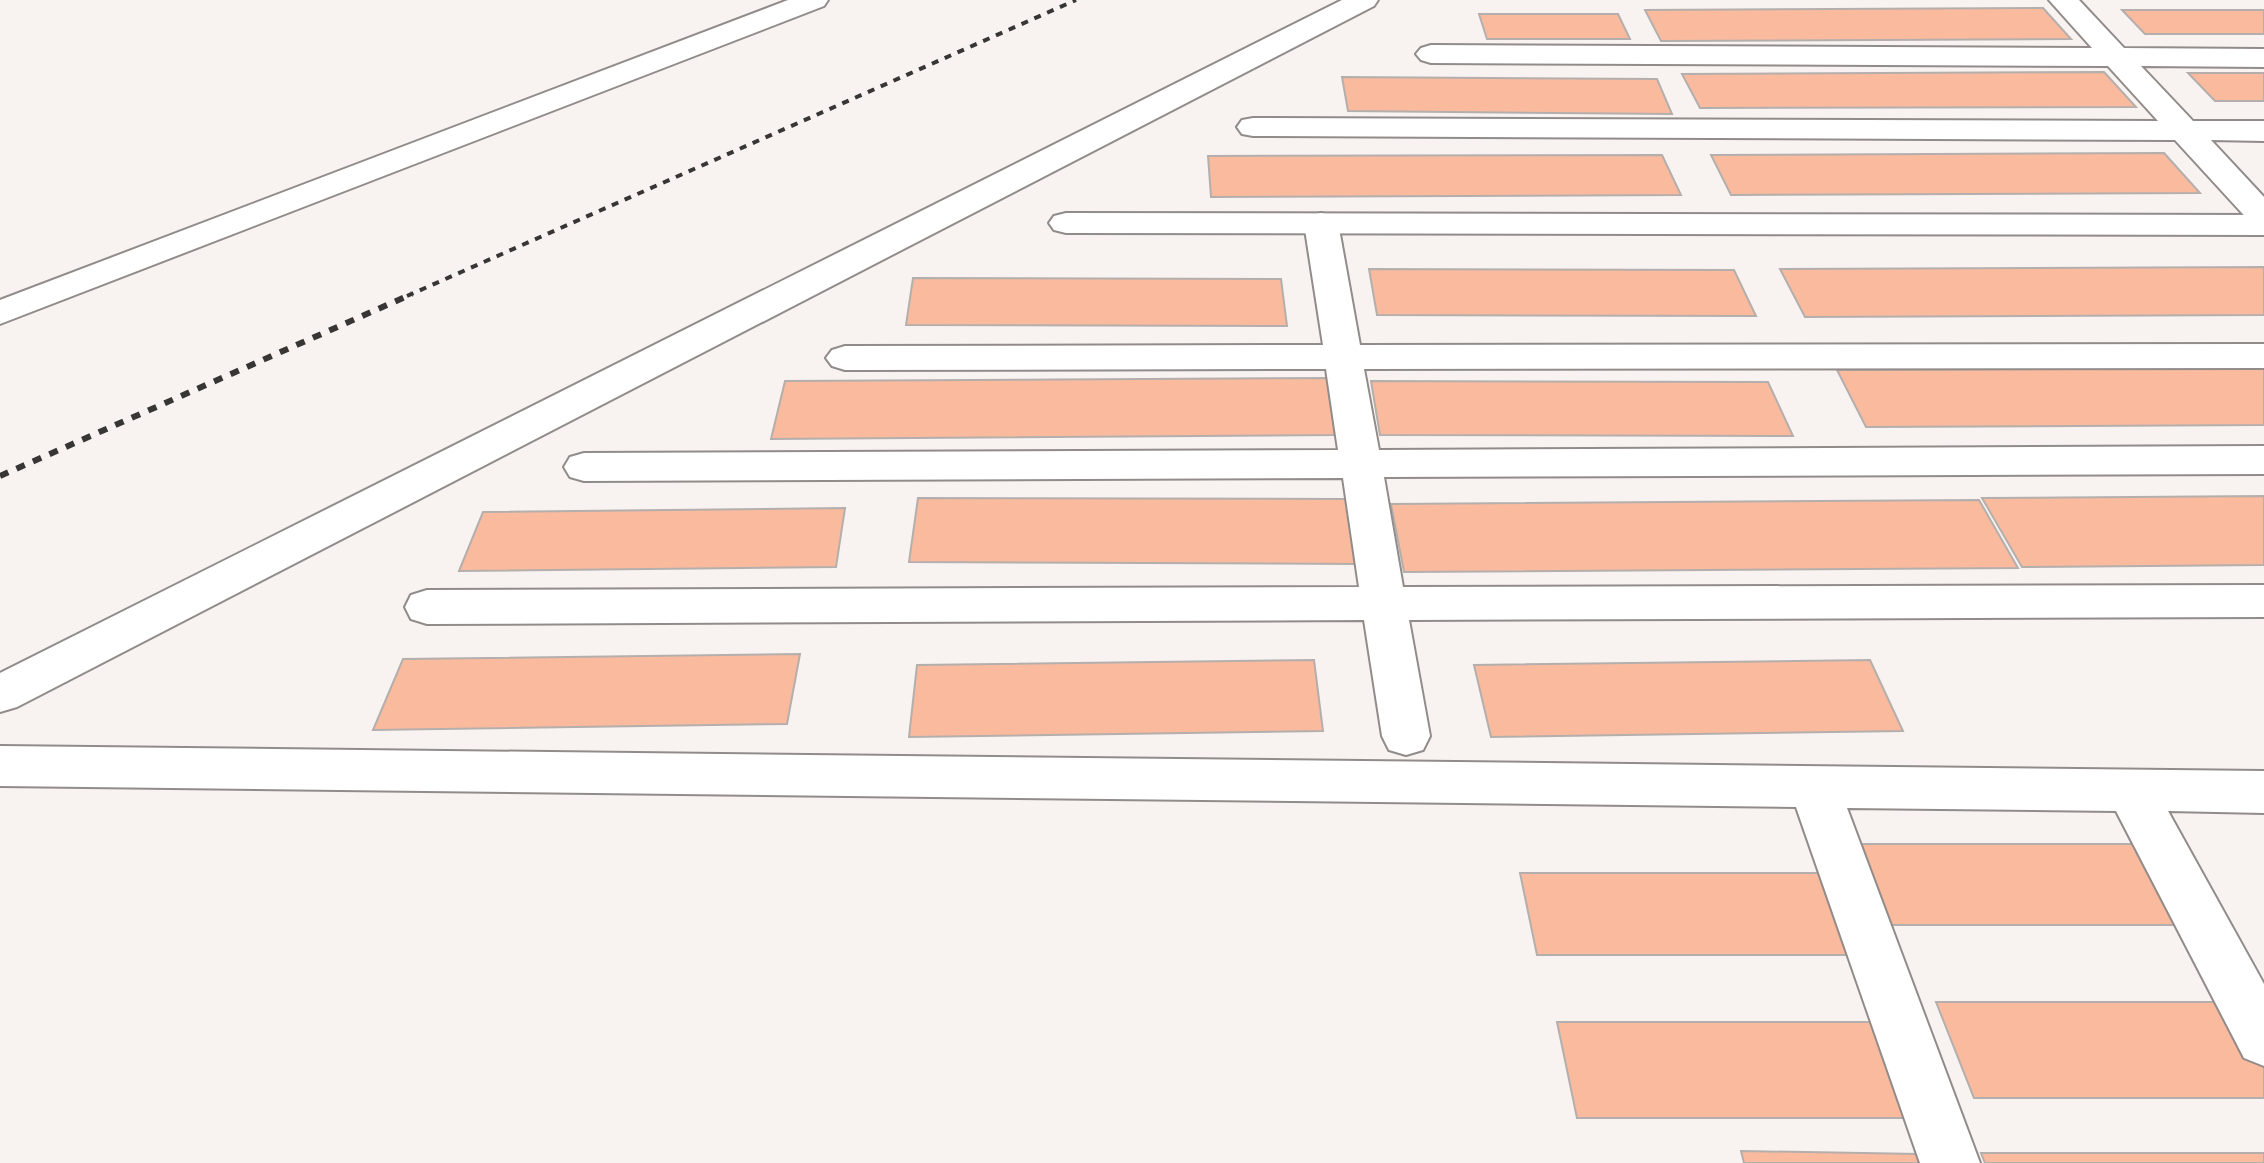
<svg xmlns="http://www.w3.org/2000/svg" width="2264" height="1163" font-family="'IBM Plex Sans',sans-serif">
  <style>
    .building { fill: #faba9d; stroke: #b4afad; stroke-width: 2 }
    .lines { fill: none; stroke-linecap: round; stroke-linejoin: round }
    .minor-casing { stroke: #918c8a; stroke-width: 4 }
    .tertiary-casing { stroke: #918c8a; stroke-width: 4 }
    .minor { fill: #fff; fill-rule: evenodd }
    .tertiary { fill: #fff; fill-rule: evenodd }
    .rail-far1 { stroke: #383635; stroke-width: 4; stroke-dasharray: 7 7; stroke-linecap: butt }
    .rail { stroke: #383635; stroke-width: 6; stroke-dasharray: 9 9; stroke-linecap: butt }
  </style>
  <rect width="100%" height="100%" fill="#f8f3f0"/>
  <g class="building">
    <polygon points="2043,8 2071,39 1661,41 1645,10"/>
    <polygon points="2122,10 2264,10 2264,34 2145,34"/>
    <polygon points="1479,14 1618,14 1630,39 1487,39"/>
    <polygon points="2104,72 2136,107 1700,108 1682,74"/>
    <polygon points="2188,73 2264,73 2264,101 2215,101"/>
    <polygon points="1342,77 1657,79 1672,114 1348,111"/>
    <polygon points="2164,153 2200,193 1731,195 1711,155"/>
    <polygon points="1662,155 1681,195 1211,197 1208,156"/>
    <polygon points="2264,267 2264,315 1805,317 1780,269"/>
    <polygon points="1369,269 1734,270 1756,316 1377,315"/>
    <polygon points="913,278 1281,279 1287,326 906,325"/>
    <polygon points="2264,368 2264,425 1866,427 1837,370"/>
    <polygon points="1327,378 1335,435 771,439 785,381"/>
    <polygon points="1371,381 1768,382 1793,436 1380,435"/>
    <polygon points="2264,496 2264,565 2022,567 1982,498"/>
    <polygon points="918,498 1348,499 1357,564 909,562"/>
    <polygon points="1979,500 2018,568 1404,572 1391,504"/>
    <polygon points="845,508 836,567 459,571 483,512"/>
    <polygon points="800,654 787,724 373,730 403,659"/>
    <polygon points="1314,660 1323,731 909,737 917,665"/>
    <polygon points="1870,660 1903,731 1491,737 1474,665"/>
    <polygon points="1855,844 2158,844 2202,925 1886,925"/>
    <polygon points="1520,873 1829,873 1859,955 1537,955"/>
    <polygon points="1936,1002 2264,1002 2264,1098 1974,1098"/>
    <polygon points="1557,1022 1890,1022 1925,1118 1577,1118"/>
    <polygon points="1741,1151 1919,1154 1923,1163 1744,1163"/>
    <polygon points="1981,1153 2264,1153 2264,1163 1985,1163"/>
  </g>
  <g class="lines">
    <defs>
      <g id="minor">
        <polygon points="788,0 828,0 824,6 0,324 0,300"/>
        <polygon points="1342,0 1378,0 1374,6 17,707 0,712 0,673"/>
        <polygon points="2049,0 2079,0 2124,48 2264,49 2264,67 2141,66 2193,121 2264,121 2264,141 2211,140 2264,197 2264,227 2252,224 2175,140 1253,136 1242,134 1237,127 1242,120 1253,118 2158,121 2108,66 1431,63 1421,60 1416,54 1421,48 1431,45 2092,48"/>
        <polygon points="1321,213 1333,216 1338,223 1360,345 2264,344 2264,368 1364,369 1379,450 2264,446 2264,474 1384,477 1403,587 2264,585 2264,617 1409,620 1430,736 1423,750 1406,755 1389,750 1382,736 1364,620 427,624 411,619 405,607 411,595 427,590 1359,587 1343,478 584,481 570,477 564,467 570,457 584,453 1338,450 1326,369 845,370 832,366 826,358 832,350 845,346 1323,345 1304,223 1309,216"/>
        <polygon points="0,746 2264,771 2264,813 2168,811 2264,984 2264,1066 2244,1058 2116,811 1847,808 1980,1163 1920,1163 1796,807 0,786"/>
      </g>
      <polygon id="tertiary" points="1066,213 2264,215 2264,235 1066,233 1054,230 1049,223 1054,216"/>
    </defs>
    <use href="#minor" class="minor-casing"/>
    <use href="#tertiary" class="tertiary-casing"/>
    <use href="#minor" class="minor"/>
    <use href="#tertiary" class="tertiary"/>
    <polyline class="rail-far1" points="407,296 1076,0"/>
    <polyline class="rail" points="0,476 412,294"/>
  </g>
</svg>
